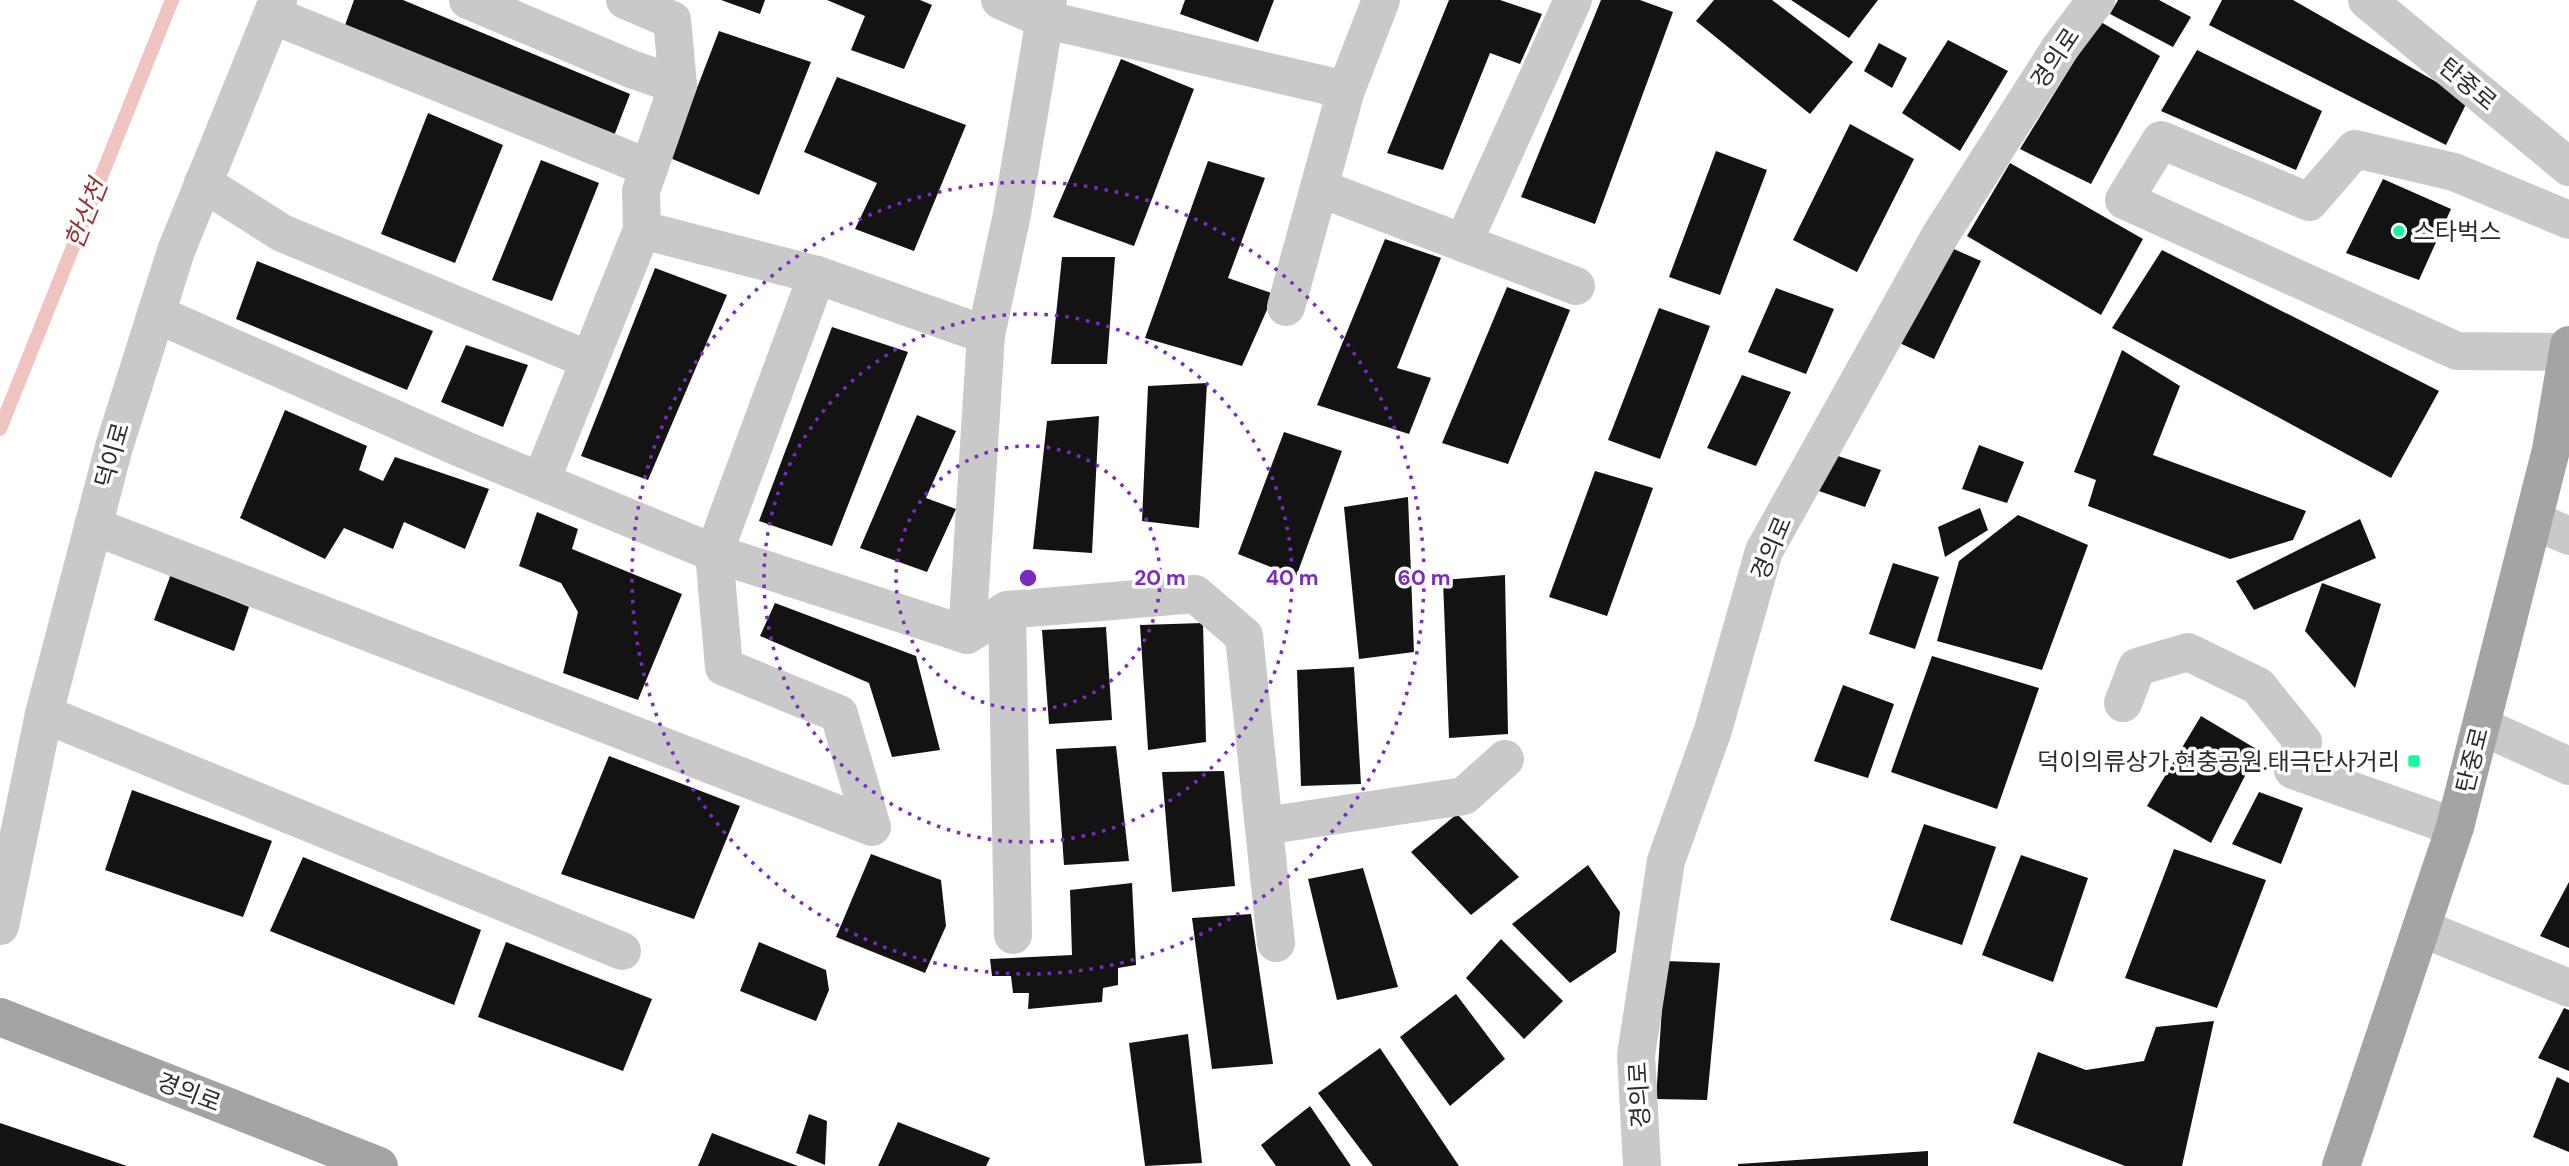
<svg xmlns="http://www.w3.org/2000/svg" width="2569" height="1166" font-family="'DM Sans','Noto Sans KR',sans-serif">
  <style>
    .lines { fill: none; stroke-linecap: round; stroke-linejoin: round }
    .stream { stroke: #eec3c0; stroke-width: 14 }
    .building { fill: #131313 }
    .minor { stroke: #c9c9c9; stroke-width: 38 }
    .major { stroke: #a4a4a4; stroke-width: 38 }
    .ring { fill: none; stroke: #7b2cbf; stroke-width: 3.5; stroke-dasharray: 3.5 7 }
    .poi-dot { fill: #1af69d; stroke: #fff; stroke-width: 2.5 }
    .labels { text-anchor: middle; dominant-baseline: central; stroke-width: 7; stroke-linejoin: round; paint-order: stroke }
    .street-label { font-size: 24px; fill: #2c2c2c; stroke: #fff }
    .poi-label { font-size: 24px; fill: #2c2c2c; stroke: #fff; text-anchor: start }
    .water-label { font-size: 26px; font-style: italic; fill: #953833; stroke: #fff }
    .centre { fill: #7b2cbf; stroke: #fff; stroke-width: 3.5 }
    .ring-label { font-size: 21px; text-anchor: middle; font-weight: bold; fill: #7b2cbf; stroke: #fff; stroke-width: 7; stroke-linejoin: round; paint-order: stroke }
  </style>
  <rect width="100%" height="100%" fill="#fff"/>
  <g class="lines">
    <polyline class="stream" points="0,429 172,0"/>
  </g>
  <g class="building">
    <polygon points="354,0 403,0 630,94 614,136 344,28"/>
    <polygon points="721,0 765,0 760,14"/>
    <polygon points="827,0 920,0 932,5 904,69 851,50 865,16"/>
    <polygon points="1185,0 1274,0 1258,42 1180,14"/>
    <polygon points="1449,0 1500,0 1542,14 1520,64 1490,53 1443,170 1387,153"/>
    <polygon points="1601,0 1640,0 1673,12 1595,224 1521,197"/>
    <polygon points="1714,0 1772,0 1853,62 1810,114 1696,21"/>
    <polygon points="1791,0 1878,0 1849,38"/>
    <polygon points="2118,0 2159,0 2191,17 2173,47 2110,14"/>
    <polygon points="2222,0 2293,0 2468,100 2446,145 2209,25"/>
    <polygon points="2099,21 2160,56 2091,184 2020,149"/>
    <polygon points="719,31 811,62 759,195 670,158"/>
    <polygon points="1948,40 2008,71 1960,151 1902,113"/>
    <polygon points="1879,43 1907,58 1892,88 1864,71"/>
    <polygon points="2197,50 2322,111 2296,170 2161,111"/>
    <polygon points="1121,59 1194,89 1134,246 1053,217"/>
    <polygon points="837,77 966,125 914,251 855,229 877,183 804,152"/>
    <polygon points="428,113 503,145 455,263 381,234"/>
    <polygon points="1850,124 1914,159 1857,272 1793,240"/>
    <polygon points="1716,151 1767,170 1720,295 1669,277"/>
    <polygon points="541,160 599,183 552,301 492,280"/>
    <polygon points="1208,161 1265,178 1228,278 1274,294 1242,366 1145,338"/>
    <polygon points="2010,163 2143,239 2101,315 1967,236"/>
    <polygon points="2383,179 2451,209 2419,280 2346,253"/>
    <polygon points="1385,239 1441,258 1397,368 1431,378 1409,434 1317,405"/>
    <polygon points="1947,246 1981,261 1934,359 1893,340"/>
    <polygon points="2162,250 2439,391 2391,478 2112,328"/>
    <polygon points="1062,257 1115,257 1107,364 1051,364"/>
    <polygon points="257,261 433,331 407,390 236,319"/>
    <polygon points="655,268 727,295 648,480 581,456"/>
    <polygon points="1507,287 1570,310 1508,464 1442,443"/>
    <polygon points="1776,288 1834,309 1806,374 1748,352"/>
    <polygon points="1659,308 1710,326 1660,459 1608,440"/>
    <polygon points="832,327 908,352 832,546 759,521"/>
    <polygon points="466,345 528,365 503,427 441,402"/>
    <polygon points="2122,350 2180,386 2153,455 2306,511 2293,540 2230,559 2088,506 2096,480 2074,472"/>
    <polygon points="1742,375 1791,392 1756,466 1707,448"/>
    <polygon points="1207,383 1199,528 1142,521 1148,386"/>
    <polygon points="285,410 367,446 359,470 383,481 395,457 489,489 465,549 404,522 393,549 344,528 325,559 240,518"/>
    <polygon points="917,415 956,431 926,498 956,509 927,572 860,548"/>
    <polygon points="1099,416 1092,553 1033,549 1047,421"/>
    <polygon points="1284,432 1342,451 1296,577 1238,554"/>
    <polygon points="1979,445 2024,462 2007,503 1962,489"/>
    <polygon points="1838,456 1881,470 1865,507 1816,490"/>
    <polygon points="1595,471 1653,488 1607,616 1549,597"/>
    <polygon points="1408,497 1414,652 1359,659 1344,507"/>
    <polygon points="1980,508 1988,530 1945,557 1938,527"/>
    <polygon points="537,512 578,529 572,549 682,594 638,700 563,673 578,612 561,583 519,566"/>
    <polygon points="2018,515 2088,545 2042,670 1937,641 1959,561"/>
    <polygon points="2360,519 2376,558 2254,610 2236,581"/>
    <polygon points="1893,563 1939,577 1915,649 1869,634"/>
    <polygon points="171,574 249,607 234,651 154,620"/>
    <polygon points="1505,575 1508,734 1449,738 1443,580"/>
    <polygon points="2322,583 2381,604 2355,688 2305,631"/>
    <polygon points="775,603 916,656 940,750 892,757 869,683 760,636"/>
    <polygon points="1203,623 1206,742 1148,750 1140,625"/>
    <polygon points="1106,627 1112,720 1049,724 1042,630"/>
    <polygon points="1932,656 2039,688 1997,809 1891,772"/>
    <polygon points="1354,667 1361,784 1301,786 1297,670"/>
    <polygon points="1843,685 1894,704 1868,778 1814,761"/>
    <polygon points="2201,716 2258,750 2211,843 2147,806"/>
    <polygon points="1116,746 1129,861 1064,865 1056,749"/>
    <polygon points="609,756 740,806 694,919 561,874"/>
    <polygon points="1224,771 1235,886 1172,892 1162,772"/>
    <polygon points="132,790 272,841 243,917 105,870"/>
    <polygon points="2259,792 2303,808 2281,864 2232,844"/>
    <polygon points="1457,814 1519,877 1471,915 1411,852"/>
    <polygon points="1924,824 1996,847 1962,945 1890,920"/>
    <polygon points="2174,849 2266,880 2217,1008 2125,978"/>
    <polygon points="871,854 941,880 946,926 925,973 836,937"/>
    <polygon points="2021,855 2088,878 2053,982 1982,955"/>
    <polygon points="303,857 481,930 454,1005 270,931"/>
    <polygon points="1588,865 1620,912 1616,952 1570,983 1512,924"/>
    <polygon points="1363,868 1398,987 1337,1000 1308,879"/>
    <polygon points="2569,882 2569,948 2540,936"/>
    <polygon points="1132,883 1136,965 1118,968 1118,985 1103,988 1102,1002 1028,1009 1029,993 1013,993 1011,976 992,976 990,959 1072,955 1070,890"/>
    <polygon points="1251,914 1273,1064 1212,1069 1192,918"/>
    <polygon points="1501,939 1563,1001 1524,1039 1466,978"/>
    <polygon points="506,942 652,999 623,1071 478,1017"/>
    <polygon points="759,942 826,970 829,990 816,1021 740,991"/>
    <polygon points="1665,961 1720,963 1707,1100 1656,1099"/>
    <polygon points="1456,994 1505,1059 1450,1106 1400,1037"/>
    <polygon points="2564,1008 2569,1010 2569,1071 2538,1058"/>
    <polygon points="2214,1021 2182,1166 2125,1166 2013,1123 2038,1052 2086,1070 2144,1061 2156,1027"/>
    <polygon points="1188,1034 1202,1163 1145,1166 1129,1043"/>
    <polygon points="1380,1048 1459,1166 1373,1166 1318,1093"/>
    <polygon points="2557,1077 2569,1083 2569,1152 2533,1137"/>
    <polygon points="1310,1106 1351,1166 1276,1166 1261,1145"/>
    <polygon points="809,1114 827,1121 825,1165 796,1153"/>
    <polygon points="898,1122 990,1158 986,1166 878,1166"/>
    <polygon points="0,1123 127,1166 0,1166"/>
    <polygon points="712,1133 798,1166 698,1166"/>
    <polygon points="1928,1151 1928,1166 1738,1166 1738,1164"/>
  </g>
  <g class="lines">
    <g class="minor">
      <polyline points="468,0 631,69 678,85"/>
      <polyline points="1000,0 1043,19 1346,90"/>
      <polyline points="2367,0 2569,167"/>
      <polyline points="272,15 649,168"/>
      <polyline points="203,183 282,233 589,360"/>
      <polyline points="1319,188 1576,286"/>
      <polyline points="2569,220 2454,172 2355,149 2309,202 2161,140 2124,200 2457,351 2569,352"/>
      <polyline points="642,230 817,275 986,335"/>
      <polyline points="1463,243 1573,0"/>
      <polyline points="1286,307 1346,90 1381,0"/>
      <polyline points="156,314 465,450 714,553 967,635 1007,610 1195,594 1244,636 1276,943"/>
      <polyline points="541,481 642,230 641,191 678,85 672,20 625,0"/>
      <polyline points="2533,520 2569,536"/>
      <polyline points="93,526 872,827 839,714 724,667 714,553 817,275"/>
      <polyline points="1007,610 1013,935"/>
      <polyline points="967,635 986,335 1012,214 1048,0"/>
      <polyline points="2123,703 2137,667 2188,652 2258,686 2303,742 2293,770 2455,827"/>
      <polyline points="44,714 622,951"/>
      <polyline points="2481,726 2569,766"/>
      <polyline points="1264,826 1464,796 1505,759"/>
      <polyline points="0,926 44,714 114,447 176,251 278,0"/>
      <polyline points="2421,928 2569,988"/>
      <polyline points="1642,1166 1636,1055 1666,861 1713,730 1764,551 1941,234 2060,48 2096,0"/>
    </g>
    <g class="major">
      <polyline points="0,1017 379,1166"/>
      <polyline points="2341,1166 2455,827 2551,450 2569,345"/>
    </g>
  </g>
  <g class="ring">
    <circle cx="1028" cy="578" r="132"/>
    <circle cx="1028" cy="578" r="264"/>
    <circle cx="1028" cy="578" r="396"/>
  </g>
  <g class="poi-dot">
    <circle cx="2399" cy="231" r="7"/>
    <rect x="2407" y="754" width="14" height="14" rx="3.5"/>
  </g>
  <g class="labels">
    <g class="street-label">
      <text transform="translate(2055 58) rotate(-56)">경의로</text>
      <text transform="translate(2468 84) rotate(40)">탄중로</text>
      <text transform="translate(112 455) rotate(-74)">덕이로</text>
      <text transform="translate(1771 548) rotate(-67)">경의로</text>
      <text transform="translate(2472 760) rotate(-76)">탄중로</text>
      <text transform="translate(189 1092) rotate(21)">경의로</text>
      <text transform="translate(1639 1095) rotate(-93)">경의로</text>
    </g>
    <g class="poi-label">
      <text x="2413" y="231">스타벅스</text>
      <text x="2400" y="761" text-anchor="end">덕이의류상가.현충공원.태극단사거리</text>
    </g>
    <g class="water-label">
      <text transform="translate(86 214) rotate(-68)">한산천</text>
    </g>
  </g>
  <circle cx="1028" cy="578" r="10" class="centre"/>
  <g class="ring-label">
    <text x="1160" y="585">20 m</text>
    <text x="1292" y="585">40 m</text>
    <text x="1424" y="585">60 m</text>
  </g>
</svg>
